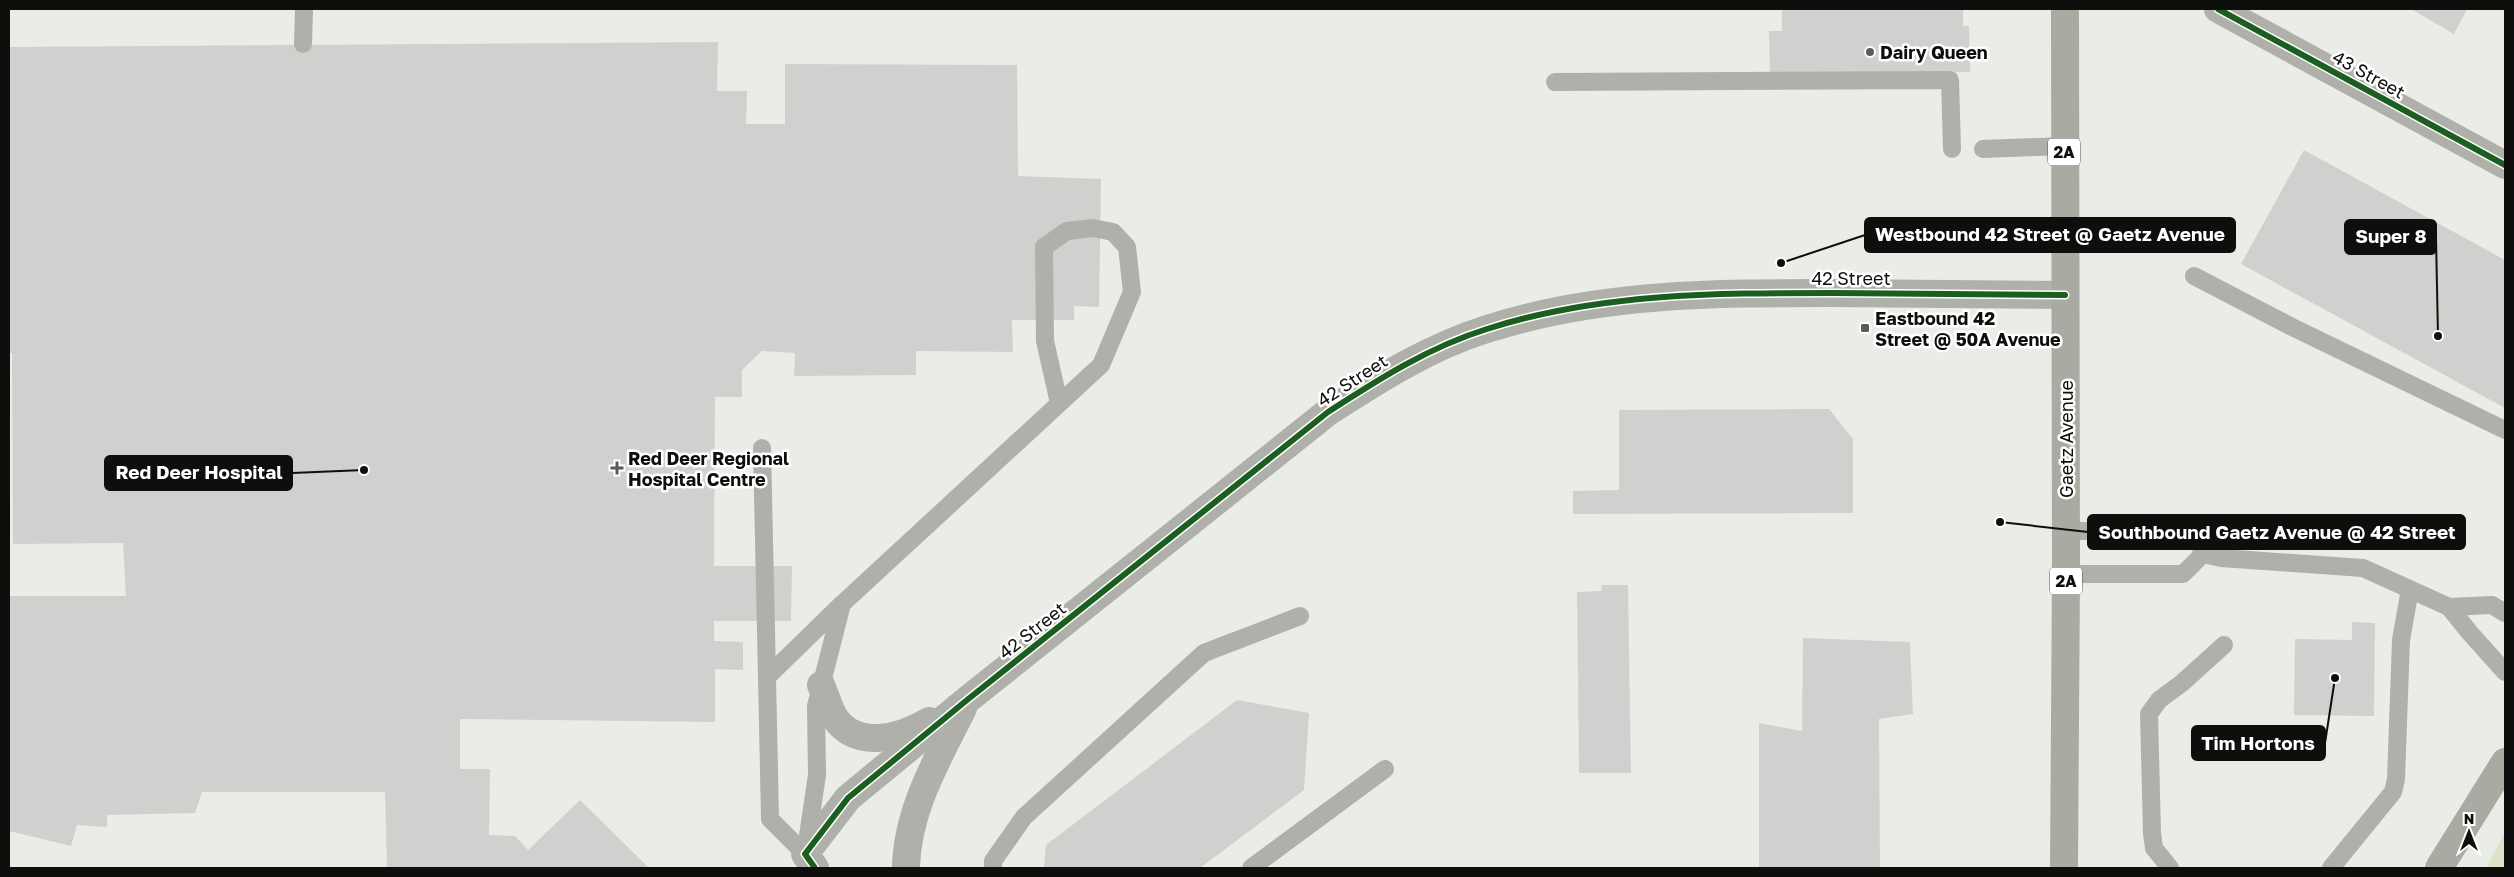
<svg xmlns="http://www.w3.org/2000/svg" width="2514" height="877" font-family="'Golos Text',sans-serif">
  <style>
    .green { fill: #dbe4c9 }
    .building { fill: #d0d1ce }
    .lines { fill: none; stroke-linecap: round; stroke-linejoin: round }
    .lane { stroke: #aeb0ab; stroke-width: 18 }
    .secondary { stroke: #aeb0a9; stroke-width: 28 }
    .primary { stroke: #a7aba2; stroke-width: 28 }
    .cycleway-casing { stroke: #fff; stroke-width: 9 }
    .cycleway { stroke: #1b5e20; stroke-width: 6 }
    .poi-dot { fill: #5b5c59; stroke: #fff; stroke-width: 2 }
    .labels { text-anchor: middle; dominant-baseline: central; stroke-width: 5; stroke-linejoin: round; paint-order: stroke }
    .shield { fill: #fff; stroke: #565755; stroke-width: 1 }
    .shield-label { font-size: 16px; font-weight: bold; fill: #0e0f0c }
    .poi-label { font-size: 18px; font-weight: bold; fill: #0e0f0c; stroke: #fff; text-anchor: start }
    .street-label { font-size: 18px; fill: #0e0f0c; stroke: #fff }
    .leader { fill: none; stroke: #0e0f0c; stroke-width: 2 }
    .callout-dot { fill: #0e0f0c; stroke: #fff; stroke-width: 2 }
    .callout { fill: #0e0f0c; stroke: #0e0f0c; stroke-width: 2 }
    .callout-label { font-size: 19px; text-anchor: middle; font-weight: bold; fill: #fff }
  </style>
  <rect width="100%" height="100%" fill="#eaece8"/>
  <polygon class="green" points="2505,832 2505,868 2486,868"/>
  <g class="building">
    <polygon points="1782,9 1963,9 1963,26 1969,26 1970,72 1770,76 1769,31 1782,31"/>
    <polygon points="2411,9 2467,9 2454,34"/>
    <polygon points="718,42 717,91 747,91 746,124 785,124 785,64 1017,65 1018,176 1101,179 1099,307 1074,306 1074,320 1012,320 1013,352 916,351 916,375 794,376 795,353 762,351 742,370 742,397 715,397 714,566 792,566 791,621 714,621 714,641 743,642 743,670 715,669 715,722 460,719 460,769 490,769 489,835 515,836 528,850 580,800 649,868 387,868 385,792 202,792 195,813 107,815 107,827 77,825 71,846 9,831 9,596 126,596 123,543 13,544 12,353 9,353 9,47"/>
    <polygon points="2304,150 2505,260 2505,408 2241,264"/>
    <polygon points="1829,409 1853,439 1853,513 1573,514 1573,491 1619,490 1619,410"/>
    <polygon points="1601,585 1628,585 1631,773 1579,773 1577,592 1602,591"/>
    <polygon points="2352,622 2375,623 2374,716 2294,715 2295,639 2352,640"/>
    <polygon points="1803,638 1910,642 1913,714 1879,719 1880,868 1759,868 1759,723 1802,731"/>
    <polygon points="1237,700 1309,713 1304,790 1200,868 1044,868 1046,845"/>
  </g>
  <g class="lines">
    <g class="lane">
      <polyline points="303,44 304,9"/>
      <polyline points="1555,82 1950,80 1952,149"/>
      <polyline points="1983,149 2064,146"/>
      <polyline points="2194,276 2292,327 2505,430"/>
      <polyline points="762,448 767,677"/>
      <polyline points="2066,530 2197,537 2203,554"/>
      <polyline points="2203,554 2221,558 2363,568 2449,607 2492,605 2505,613"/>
      <polyline points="2066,574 2183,574 2203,554"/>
      <polyline points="2449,607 2470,633 2505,672"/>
      <polyline points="806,849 817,775 816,706 842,604"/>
      <polyline points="805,854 770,819 767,677 842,604 1101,365 1132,292 1127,247 1113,232 1093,228 1067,231 1044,247 1045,341 1059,403"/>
      <polyline points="993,868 993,861 1024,817 1204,653 1300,616"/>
      <polyline points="1251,868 1385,769"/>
      <polyline points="2170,868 2154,848 2152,833 2149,714 2159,700 2182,683 2224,645"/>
      <polyline points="2331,868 2393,792 2396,779 2401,640 2410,589"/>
    </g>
    <g class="secondary">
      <polyline points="2218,9 2505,165"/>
      <path d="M821,685C826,696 829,709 835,718C857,750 900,738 929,721"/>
      <path d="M815,868L805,854L848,798L967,700L1328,412C1379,379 1429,347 1487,329C1599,293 1715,293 1832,293C1910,294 1987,294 2065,295"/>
      <path d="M906,868C907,809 938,759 963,708"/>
    </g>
    <g class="primary">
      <polyline points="2064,868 2066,574 2065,9"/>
      <polyline points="2439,868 2505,762"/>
    </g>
    <defs>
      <g id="cycleway">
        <polyline points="2218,9 2505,165"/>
        <path d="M815,868L805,854L848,798L967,700L1328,412C1379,379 1429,347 1487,329C1599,293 1715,293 1832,293C1910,294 1987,294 2065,295"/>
      </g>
    </defs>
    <use href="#cycleway" class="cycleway-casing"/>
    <use href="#cycleway" class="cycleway"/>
  </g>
  <g class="poi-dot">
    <circle cx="1870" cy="52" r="5"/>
    <rect x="1860" y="323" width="10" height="10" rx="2.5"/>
    <path d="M614.5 460.5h5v5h5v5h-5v5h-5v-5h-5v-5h5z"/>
  </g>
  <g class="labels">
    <g class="shield">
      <rect x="2048" y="138.5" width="32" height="27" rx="4"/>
      <rect x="2050" y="567.5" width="32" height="27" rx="4"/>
    </g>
    <g class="shield-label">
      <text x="2064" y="152">2A</text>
      <text x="2066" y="581">2A</text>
    </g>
    <g class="poi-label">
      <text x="1880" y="52">Dairy Queen</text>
      <text x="1875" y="318">Eastbound 42<tspan x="1875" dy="21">Street @ 50A Avenue</tspan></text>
      <text x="628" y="458">Red Deer Regional<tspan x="628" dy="21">Hospital Centre</tspan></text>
    </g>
    <g class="street-label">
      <text transform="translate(2369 74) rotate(29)">43 Street</text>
      <text x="1851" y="278">42 Street</text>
      <text transform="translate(1352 380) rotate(-33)">42 Street</text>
      <text transform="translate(2066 439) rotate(-90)">Gaetz Avenue</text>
      <text transform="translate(1032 630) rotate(-38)">42 Street</text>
    </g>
  </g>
  <path class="leader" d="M1781 263L1865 235M2438 336L2436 237M364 470L292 473M2000 522L2088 532M2335 678L2325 743"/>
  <g class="callout-dot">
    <circle cx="1781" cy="263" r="5"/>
    <circle cx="2438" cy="336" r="5"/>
    <circle cx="364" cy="470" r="5"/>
    <circle cx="2000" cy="522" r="5"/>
    <circle cx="2335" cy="678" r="5"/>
  </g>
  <g class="callout">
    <rect x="1865" y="218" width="370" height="34" rx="5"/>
    <rect x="2345" y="220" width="91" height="34" rx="5"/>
    <rect x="105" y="456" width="187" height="34" rx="5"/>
    <rect x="2088" y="515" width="377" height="34" rx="5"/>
    <rect x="2192" y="726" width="133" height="34" rx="5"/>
  </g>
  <g class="callout-label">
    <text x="2050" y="241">Westbound 42 Street @ Gaetz Avenue</text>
    <text x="2391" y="243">Super 8</text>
    <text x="199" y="479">Red Deer Hospital</text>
    <text x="2277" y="539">Southbound Gaetz Avenue @ 42 Street</text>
    <text x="2258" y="750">Tim Hortons</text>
  </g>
  <rect width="2514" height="877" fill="none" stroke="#0e0f0c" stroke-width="20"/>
  <g transform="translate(2469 832)" stroke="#ffffff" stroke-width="4" paint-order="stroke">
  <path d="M0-4L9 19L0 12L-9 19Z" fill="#0e0f0c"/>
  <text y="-8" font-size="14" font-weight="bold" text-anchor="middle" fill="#0e0f0c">N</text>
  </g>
</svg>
